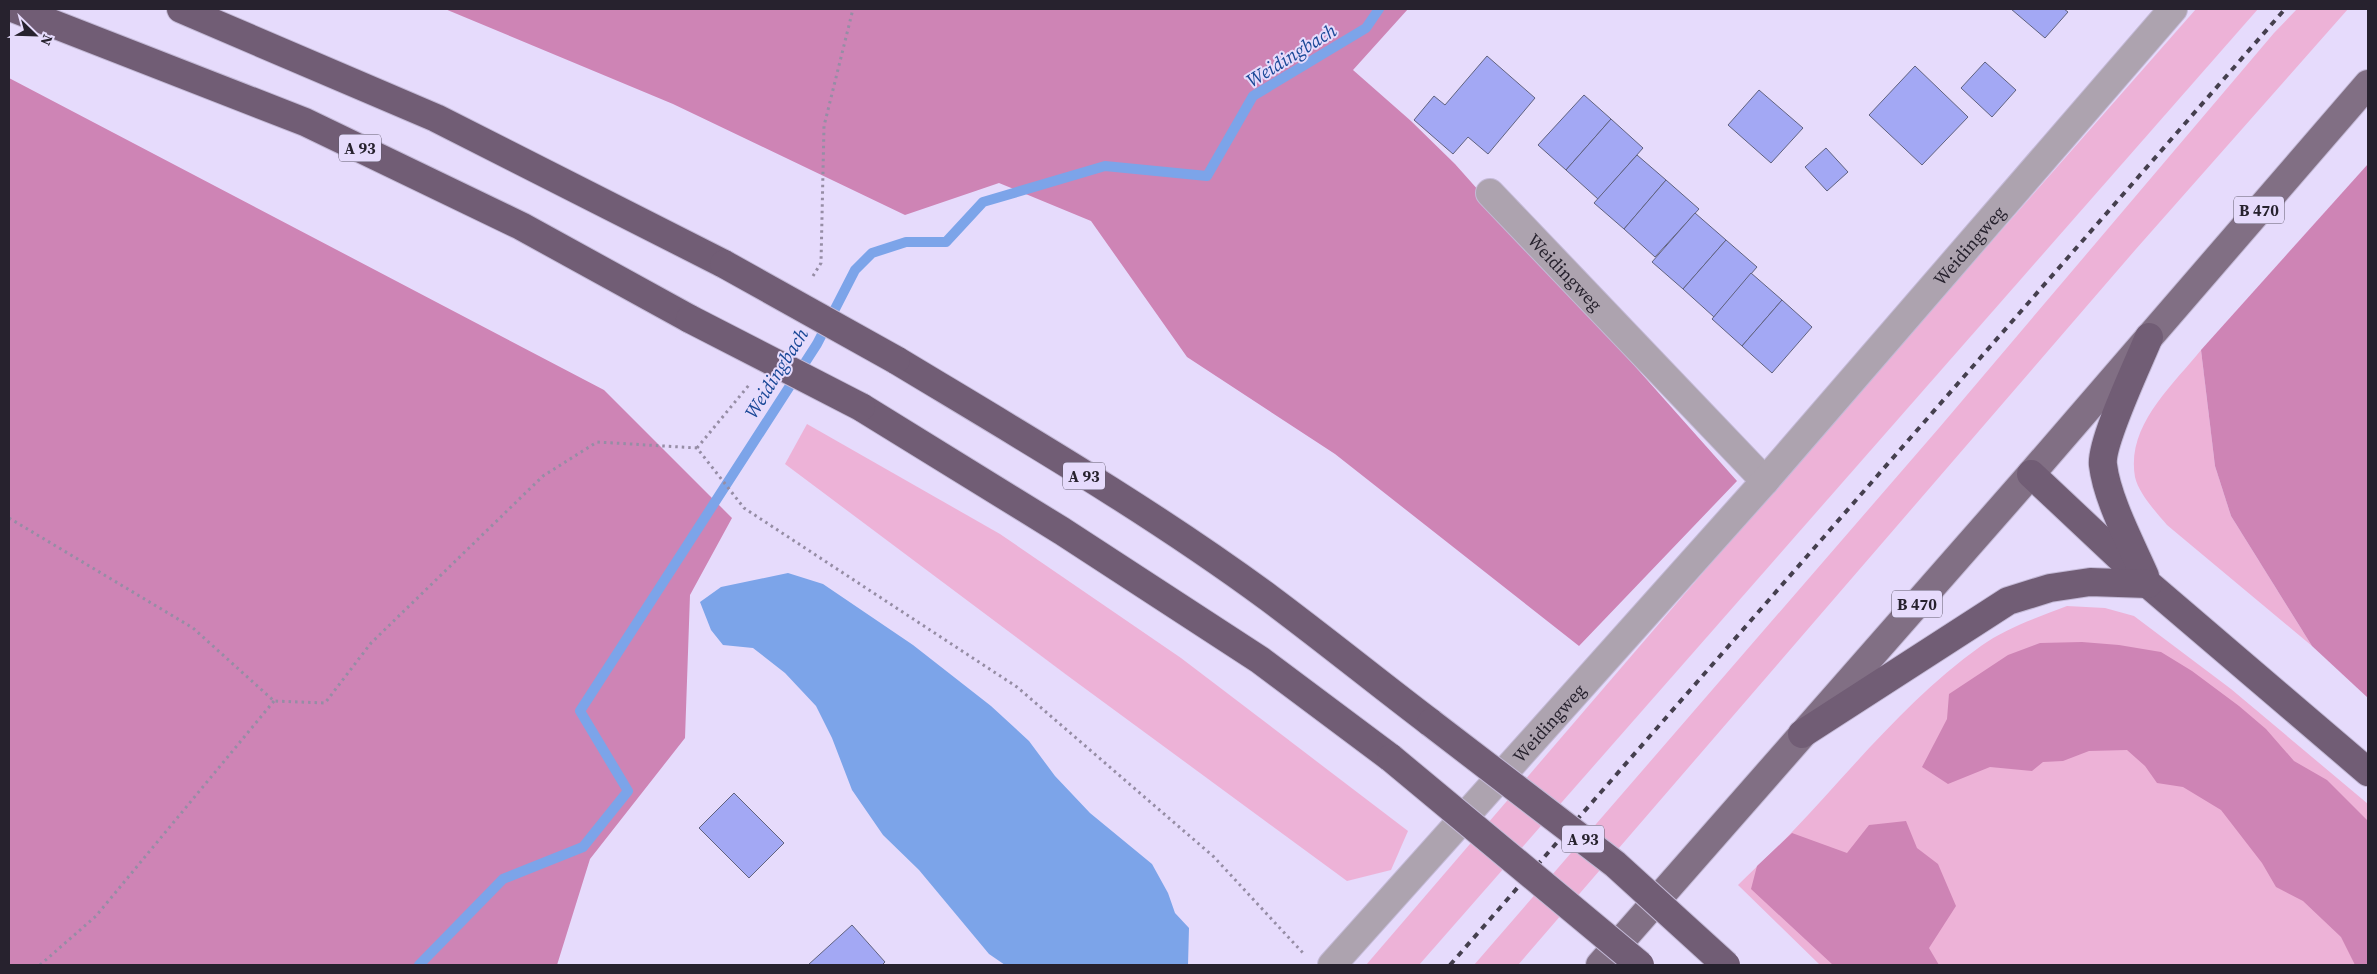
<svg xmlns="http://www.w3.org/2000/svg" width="2377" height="974" font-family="'Source Serif 4',serif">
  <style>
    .green { fill: #edb2d7 }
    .forest { fill: #ce84b5 }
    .water { fill: #7ca4e9 }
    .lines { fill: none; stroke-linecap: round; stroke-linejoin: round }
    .stream { stroke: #7ca4e9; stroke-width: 10 }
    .building { fill: #a3a8f4; stroke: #60627f }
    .minor-casing { stroke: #c4bad7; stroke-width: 30 }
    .primary-casing { stroke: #c4bad7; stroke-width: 30 }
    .motorway-casing { stroke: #c4bad7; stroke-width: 30 }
    .path { stroke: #968da5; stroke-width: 3; stroke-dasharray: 2.5 4; stroke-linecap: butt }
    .minor { stroke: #ada3af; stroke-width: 28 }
    .primary { stroke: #816f84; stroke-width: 28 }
    .motorway { stroke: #715d75; stroke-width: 28 }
    .rail { stroke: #453f4e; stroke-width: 4; stroke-dasharray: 6 6; stroke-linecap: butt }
    .motorway-bridge-casing { stroke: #c4bad7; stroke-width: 30; stroke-linecap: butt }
    .motorway-bridge { stroke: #715d75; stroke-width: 28 }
    .labels { text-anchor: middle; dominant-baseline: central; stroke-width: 4; stroke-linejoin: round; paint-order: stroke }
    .shield { fill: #e6dbfc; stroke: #605a6c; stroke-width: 1 }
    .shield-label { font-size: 16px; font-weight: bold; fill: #27222e }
    .street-label { font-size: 18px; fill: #27222e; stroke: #e6dbfc }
    .water-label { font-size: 19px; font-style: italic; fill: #1a4897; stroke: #e6dbfc }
  </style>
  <rect width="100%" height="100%" fill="#e6dbfc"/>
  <g class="green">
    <polygon points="2196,9 2258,9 1419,965 1366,965 1809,449"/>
    <polygon points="2297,9 2348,9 2136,249 1518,965 1474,965 1939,428 2274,33"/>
    <path d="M2201,350L2215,466L2231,516L2312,646L2167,525C2156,512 2139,494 2135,477C2126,426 2172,386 2201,350Z"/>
    <polygon points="807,424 1000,534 1181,658 1408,831 1391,870 1347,881 1068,676 785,464"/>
    <path d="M2067,606L2105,608L2134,616L2231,689L2368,804V965H1820L1738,885C1756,867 1775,850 1792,832C1853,768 1908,698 1981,646C2006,628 2039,617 2067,606Z"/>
  </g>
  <g class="forest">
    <polygon points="445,9 1408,9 1353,70 1411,121 1455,164 1737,481 1579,646 1335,454 1187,357 1091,221 999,183 905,215 673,104"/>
    <polygon points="9,78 604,390 732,518 690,595 685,738 590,859 557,965 9,965"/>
    <polygon points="2368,164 2368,698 2312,646 2231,516 2215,466 2201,350"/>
    <polygon points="2082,642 2119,645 2161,652 2192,671 2239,706 2266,729 2294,761 2327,780 2368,821 2368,965 2355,965 2341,937 2303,901 2276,887 2262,863 2221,810 2183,787 2157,783 2145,766 2127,750 2089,751 2063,761 2043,762 2032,771 1990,767 1948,784 1922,767 1947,719 1949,694 2008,655 2040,643"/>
    <polygon points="1906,821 1917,848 1938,864 1956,906 1929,948 1939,965 1833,965 1751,889 1757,866 1792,833 1847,853 1869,825"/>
  </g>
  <polygon class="water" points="788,573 823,584 913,645 991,706 1029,741 1055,776 1090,813 1152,864 1168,893 1175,913 1189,928 1188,965 1005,965 989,954 919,870 883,835 852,790 832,738 816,706 785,673 753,648 723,645 711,630 700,602 721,587"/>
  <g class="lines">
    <polyline class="stream" points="419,965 503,879 583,847 628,791 580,711 817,344 855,270 872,253 906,242 946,242 983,202 1105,166 1207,176 1253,96 1366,28 1379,9"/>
  </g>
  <g class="building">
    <polygon points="2011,9 2064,9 2068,12 2045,38"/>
    <polygon points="1487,56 1535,98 1488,154 1468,137 1453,154 1414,120 1434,96 1445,105"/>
    <polygon points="1985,62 2016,90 1992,117 1961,88"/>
    <polygon points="1915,66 1968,117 1922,165 1869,115"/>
    <polygon points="1759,90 1803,128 1771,163 1728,125"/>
    <polygon points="1584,95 1611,119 1566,170 1538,145"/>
    <polygon points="1611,119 1643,148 1598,199 1566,170"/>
    <polygon points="1826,148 1848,172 1827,191 1805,167"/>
    <polygon points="1637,155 1666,180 1624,229 1594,203"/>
    <polygon points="1666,180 1699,209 1655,257 1624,229"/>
    <polygon points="1695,213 1726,240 1683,289 1652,262"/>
    <polygon points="1726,240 1757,267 1714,317 1683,289"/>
    <polygon points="1751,273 1782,300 1742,346 1712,319"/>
    <polygon points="1782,300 1812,327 1772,373 1742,346"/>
    <polygon points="734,793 784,843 749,878 699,828"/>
    <polygon points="852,925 885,962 882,965 808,965"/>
  </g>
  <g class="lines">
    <defs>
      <g id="minor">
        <path id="s1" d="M1490,193L1765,481"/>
        <path id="s2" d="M1332,965L1765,481L2173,9"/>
      </g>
      <polyline id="primary" points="1600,965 2031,474 2368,84"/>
      <g id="motorway">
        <polyline points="15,9 305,122 521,226 690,319"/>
        <polyline points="181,9 436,118 724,264"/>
        <path d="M896,360C1022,436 1151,511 1269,598C1324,639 1377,682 1431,723"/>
        <polyline points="861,407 1062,531 1260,660 1391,758"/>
        <polyline points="2031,474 2148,584 2368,772"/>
        <path d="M2145,576C2131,544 2107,499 2103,465C2100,443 2139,362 2149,337"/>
        <polyline points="1802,734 2008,601 2050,588 2090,582 2148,584"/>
      </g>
    </defs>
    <use href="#minor" class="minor-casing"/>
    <use href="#primary" class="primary-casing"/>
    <use href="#motorway" class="motorway-casing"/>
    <g class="path">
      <polyline points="813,276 821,263 824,126 853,9"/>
      <polyline points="697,448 749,385"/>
      <polyline points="9,518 193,628 274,701 325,703 371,643 543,476 597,442 697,448 744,508 1017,687 1214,857 1303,953"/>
      <polyline points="40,965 96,916 274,701"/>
    </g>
    <use href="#minor" class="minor"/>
    <use href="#primary" class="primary"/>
    <use href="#motorway" class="motorway"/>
    <polyline class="rail" points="1450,965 2285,9"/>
    <defs>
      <g id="motorway-bridge">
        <polyline points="724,264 896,360"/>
        <polyline points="690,319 861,407"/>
        <polyline points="1431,723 1615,864 1726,965"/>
        <polyline points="1391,758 1640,965"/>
      </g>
    </defs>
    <use href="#motorway-bridge" class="motorway-bridge-casing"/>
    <use href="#motorway-bridge" class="motorway-bridge"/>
  </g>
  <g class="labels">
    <g class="shield">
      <rect x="339" y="134.5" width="42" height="27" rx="4"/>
      <rect x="2234" y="196.5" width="50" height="27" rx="4"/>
      <rect x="1063" y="462.5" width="42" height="27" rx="4"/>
      <rect x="1892" y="590.5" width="50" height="27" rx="4"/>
      <rect x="1562" y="825.5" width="42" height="27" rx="4"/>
    </g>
    <g class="shield-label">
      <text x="360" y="148">A 93</text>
      <text x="2259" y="210">B 470</text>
      <text x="1084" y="476">A 93</text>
      <text x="1917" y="604">B 470</text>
      <text x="1583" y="839">A 93</text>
    </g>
    <g class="street-label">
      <text stroke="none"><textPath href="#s2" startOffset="961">Weidingweg</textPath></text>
      <text stroke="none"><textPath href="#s1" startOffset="109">Weidingweg</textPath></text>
      <text stroke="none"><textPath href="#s2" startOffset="325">Weidingweg</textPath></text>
    </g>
    <g class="water-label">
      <text transform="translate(1291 55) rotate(-32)">Weidingbach</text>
      <text transform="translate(776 373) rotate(-58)">Weidingbach</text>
    </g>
  </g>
  <rect width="2377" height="974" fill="none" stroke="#27222e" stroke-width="20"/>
  <g transform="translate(35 35) rotate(113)" stroke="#e6dbfc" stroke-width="4" paint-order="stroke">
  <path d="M0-4L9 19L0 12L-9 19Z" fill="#27222e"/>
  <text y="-8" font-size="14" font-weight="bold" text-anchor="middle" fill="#27222e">N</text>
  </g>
</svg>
